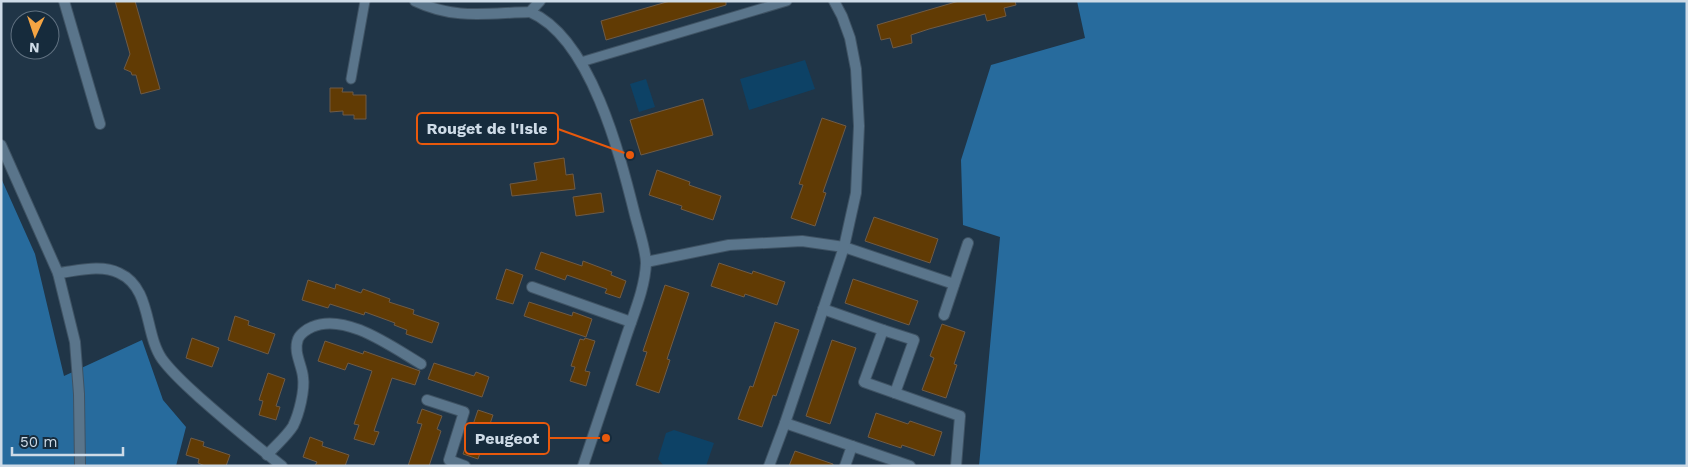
<svg xmlns="http://www.w3.org/2000/svg" width="1688" height="467" font-family="'Work Sans',sans-serif">
  <style>
    .green { fill: #0d4266 }
    .forest { fill: #276b9d }
    .building { fill: #613b04; stroke: #6f5b46 }
    .lines { fill: none; stroke-linecap: round; stroke-linejoin: round }
    .service-casing { stroke: #3f5364; stroke-width: 11 }
    .minor-casing { stroke: #3f5364; stroke-width: 12 }
    .service { stroke: #5a758b; stroke-width: 9 }
    .minor { stroke: #5a758b; stroke-width: 10 }
    .leader { fill: none; stroke: #e8590c; stroke-width: 2 }
    .callout-dot { fill: #e8590c; stroke: #162b3c; stroke-width: 2 }
    .callout { fill: #162b3c; stroke: #e8590c; stroke-width: 2 }
    .callout-label { font-size: 16px; text-anchor: middle; font-weight: bold; fill: #cedbe7 }
  </style>
  <rect width="100%" height="100%" fill="#203547"/>
  <g class="green">
    <polygon points="805,60 815,89 749,110 740,79"/>
    <polygon points="646,79 655,107 639,112 630,84"/>
    <polygon points="674,430 714,443 706,466 664,466 658,459 666,433"/>
  </g>
  <g class="forest">
    <polygon points="1077,1 1687,1 1687,466 979,466 1000,237 963,225 961,160 991,65 1085,38"/>
    <polygon points="1,178 35,254 64,376 142,340 163,400 186,427 176,466 1,466"/>
  </g>
  <g class="building">
    <polygon points="115,1 135,1 160,89 141,94 136,75 132,75 131,72 124,69 130,54"/>
    <polygon points="670,1 726,1 726,5 606,40 601,21"/>
    <polygon points="959,1 1015,1 1016,5 1004,8 1006,16 987,21 985,14 929,29 911,35 912,43 893,48 890,38 881,40 877,25"/>
    <polygon points="330,88 343,88 342,92 353,92 353,95 366,95 366,119 354,119 354,115 343,115 343,111 330,112"/>
    <polygon points="703,99 713,135 641,155 630,120"/>
    <polygon points="822,118 846,126 823,192 826,193 815,226 791,218 803,185 799,184"/>
    <polygon points="564,158 566,175 573,174 575,189 512,196 510,184 537,180 534,163"/>
    <polygon points="657,170 690,182 689,185 721,196 713,220 681,209 682,206 649,195"/>
    <polygon points="601,193 604,212 576,216 573,197"/>
    <polygon points="874,217 938,239 930,263 865,241"/>
    <polygon points="541,252 582,266 583,261 612,272 611,275 626,281 620,298 605,293 607,289 567,275 565,280 535,269"/>
    <polygon points="719,263 752,274 753,271 785,282 777,305 745,294 744,297 711,286"/>
    <polygon points="506,269 523,275 513,304 496,299"/>
    <polygon points="853,279 918,301 909,325 845,303"/>
    <polygon points="308,280 335,289 336,284 361,293 363,289 390,299 389,302 414,310 413,314 439,323 432,343 406,334 407,330 394,325 395,323 365,312 364,315 330,304 328,308 302,300"/>
    <polygon points="665,285 689,293 667,359 670,360 659,393 636,385 647,352 643,351"/>
    <polygon points="529,302 572,316 573,312 592,319 586,337 524,316"/>
    <polygon points="235,316 249,321 248,325 275,334 268,354 228,340"/>
    <polygon points="775,322 799,330 776,396 773,395 762,427 738,419 750,386 753,387"/>
    <polygon points="942,324 965,332 954,364 957,365 946,398 922,390 934,358 930,356"/>
    <polygon points="192,338 219,348 212,367 186,358"/>
    <polygon points="585,338 595,341 585,371 590,372 586,386 570,381 575,367 571,366 580,339 584,340"/>
    <polygon points="832,340 856,348 830,424 806,416"/>
    <polygon points="325,341 363,354 364,351 420,371 415,385 392,378 374,431 379,432 374,445 354,439 359,425 354,424 372,371 348,363 345,370 318,361"/>
    <polygon points="434,363 474,376 476,372 489,377 482,397 428,379"/>
    <polygon points="268,373 285,379 276,406 280,407 276,420 259,415 263,401 259,400"/>
    <polygon points="422,409 442,416 437,429 441,431 429,466 408,466 422,424 417,423"/>
    <polygon points="478,410 493,415 478,459 463,454"/>
    <polygon points="876,413 908,424 910,421 942,432 934,456 902,445 901,448 868,437"/>
    <polygon points="310,437 323,442 322,446 349,455 345,466 315,466 317,462 303,457"/>
    <polygon points="191,438 204,442 203,446 230,455 226,466 205,466 198,463 199,459 186,455"/>
    <polygon points="795,451 833,464 833,466 789,466"/>
  </g>
  <g class="lines">
    <defs>
      <g id="service">
        <polyline points="581,62 787,1"/>
        <polyline points="351,79 365,1"/>
      </g>
      <g id="minor">
        <polyline points="64,1 100,124"/>
        <path d="M415,1C455,20 487,13 530,12L540,1"/>
        <path d="M530,12C591,38 620,155 635,215C638,227 646,251 646,263C645,289 633,315 625,340C611,382 597,424 583,466"/>
        <polyline points="1,145 58,273 75,342 79,394 80,466"/>
        <polyline points="646,262 729,245 802,241 844,247 954,284"/>
        <path d="M58,273C77,271 101,264 119,273C152,288 144,333 162,359C173,374 186,385 199,397C226,421 254,444 282,466"/>
        <polyline points="532,287 631,322"/>
        <polyline points="823,309 883,330 864,382 960,416 956,466"/>
        <polyline points="944,315 968,243"/>
        <polyline points="883,330 914,340 895,393"/>
        <polyline points="427,400 464,412 449,460 465,466"/>
        <polyline points="785,423 852,446 845,466"/>
        <polyline points="852,446 910,466"/>
        <path d="M267,455C275,446 287,436 293,426C299,414 305,390 303,377C302,365 293,352 298,339C300,334 307,329 312,327C345,312 392,347 421,364"/>
        <polyline points="769,466 785,423 844,247 856,193 859,126 856,69 850,38 842,16 834,1"/>
      </g>
    </defs>
    <use href="#service" class="service-casing"/>
    <use href="#minor" class="minor-casing"/>
    <use href="#service" class="service"/>
    <use href="#minor" class="minor"/>
  </g>
  <path class="leader" d="M630 155L558 129M606 438L549 438"/>
  <g class="callout-dot">
    <circle cx="630" cy="155" r="5"/>
    <circle cx="606" cy="438" r="5"/>
  </g>
  <g class="callout">
    <rect x="417" y="113" width="141" height="31" rx="5"/>
    <rect x="465" y="423" width="84" height="31" rx="5"/>
  </g>
  <g class="callout-label">
    <text x="487" y="134">Rouget de l'Isle</text>
    <text x="507" y="444">Peugeot</text>
  </g>
  <rect width="1688" height="467" fill="none" stroke="#cedbe7" stroke-width="5"/>
  <g transform="translate(35 35) rotate(183)"><circle r="24" fill="#162b3c" stroke="#607180"/>
  <path d="M0-4L9 19L0 12L-9 19Z" fill="#f4a443"/>
  <text y="-8" font-size="14" font-weight="bold" text-anchor="middle" fill="#cedbe7">N</text>
  </g>
  <path d="M12 447v8h111v-8" fill="none" stroke="#cedbe7" stroke-width="2.5"/>
  <text x="20" y="447" font-size="15" fill="#cedbe7" stroke="#162b3c" stroke-width="4" paint-order="stroke">50 m</text>
</svg>
